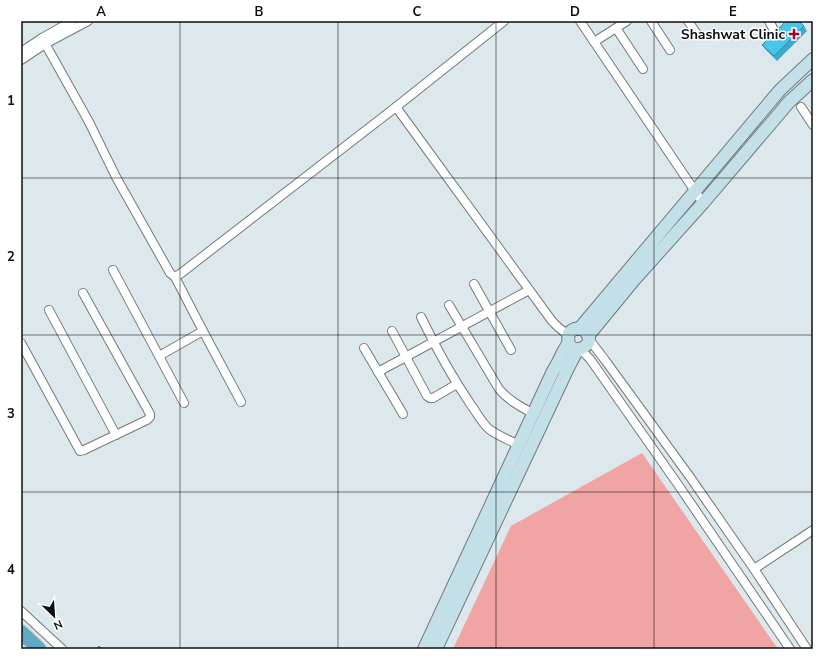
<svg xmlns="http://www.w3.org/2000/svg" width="834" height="670" font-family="'Nunito Sans',sans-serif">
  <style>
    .green { fill: #f0a4a3 }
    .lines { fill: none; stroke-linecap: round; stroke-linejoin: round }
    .minor-casing { stroke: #707a7e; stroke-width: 10 }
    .secondary-casing { stroke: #707a7e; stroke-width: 14 }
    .trunk-casing { stroke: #c5c6c6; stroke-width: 16 }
    .minor { stroke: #fff; stroke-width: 8 }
    .secondary { stroke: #c3e0e8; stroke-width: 12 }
    .trunk { stroke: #60abc2; stroke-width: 14 }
    .wall { fill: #40a9c8 }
    .building { fill: #4ac4e8; stroke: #3489a2 }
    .grid { fill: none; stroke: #0d1012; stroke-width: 1; stroke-opacity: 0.55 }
    .poi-dot { fill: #a30528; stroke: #fff; stroke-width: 1.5 }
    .labels { text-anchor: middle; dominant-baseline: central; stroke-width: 3; stroke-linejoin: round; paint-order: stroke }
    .poi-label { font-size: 14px; font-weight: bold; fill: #0d1012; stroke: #fff; text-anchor: end }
    .neatline { fill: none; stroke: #0d1012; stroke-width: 1.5 }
    .grid-label { font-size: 13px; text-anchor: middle; font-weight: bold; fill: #0d1012 }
  </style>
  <rect width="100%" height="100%" fill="#dde8ec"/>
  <polygon class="green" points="642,453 778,649 453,649 511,526"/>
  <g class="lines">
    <defs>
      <g id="minor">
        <polyline points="580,21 703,203"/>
        <polyline points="651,21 670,50"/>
        <polyline points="688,21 697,34"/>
        <polyline points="769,21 775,32"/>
        <polyline points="616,28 643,69"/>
        <polyline points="42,38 89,122 116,177 170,273 175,277 180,274 396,107 552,321 558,327 568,335"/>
        <polyline points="594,42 627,21"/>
        <polyline points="21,52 42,38 72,21"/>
        <polyline points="21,60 45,44 88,21"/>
        <polyline points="396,107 504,21"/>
        <polyline points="801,107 813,125"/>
        <polyline points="113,270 184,403"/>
        <polyline points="175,277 203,331 241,402"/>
        <polyline points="474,284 511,350"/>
        <path d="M449,305L499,389C508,400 521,407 534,414"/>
        <polyline points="49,310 116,435"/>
        <path d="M421,317C436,348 452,377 471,405C477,413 482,423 489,429C498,436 509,440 519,445"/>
        <polyline points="392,331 427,396 430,398 433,398 457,384"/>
        <polyline points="588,338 605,360 690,477 754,569 807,649"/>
        <polyline points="21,343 80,451 84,450 147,420 150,417 150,414 83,293"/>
        <polyline points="364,348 403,414"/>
        <polyline points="580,349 590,359 679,486 790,649"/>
        <polyline points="159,356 203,331"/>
        <polyline points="378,372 529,290"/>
        <polyline points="754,569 813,530"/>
        <polyline points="21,611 62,649"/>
      </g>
      <g id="secondary">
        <polyline points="579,329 780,90 813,59"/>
        <polyline points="588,336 634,280 703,203 789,102 813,80"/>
        <path d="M424,649L553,371C557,365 560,358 563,352C565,349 567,346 568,343C569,339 567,335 570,332C574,328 580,327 585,331C595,340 585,352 572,348L568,343"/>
        <polyline points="436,649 568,368 578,349"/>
      </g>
      <polyline id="trunk" points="21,632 39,649"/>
    </defs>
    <use href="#minor" class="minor-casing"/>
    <use href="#secondary" class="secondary-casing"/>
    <use href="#trunk" class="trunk-casing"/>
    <use href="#minor" class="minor"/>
    <use href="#secondary" class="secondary"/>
    <use href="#trunk" class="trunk"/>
  </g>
  <polygon class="wall" points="804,26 807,31 777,61 765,49 762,45"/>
  <g class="building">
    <polygon points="786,21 799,21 804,26 774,56 762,45"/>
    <polygon points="99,646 102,649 96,649"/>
  </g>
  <path class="grid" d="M180,21V649M338,21V649M496,21V649M654,21V649M21,178H813M21,335H813M21,492H813"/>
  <path class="poi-dot" d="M792 28h4v4h4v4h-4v4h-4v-4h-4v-4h4z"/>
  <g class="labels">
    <g class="poi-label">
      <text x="785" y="34">Shashwat Clinic</text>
    </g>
  </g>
  <rect width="834" height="670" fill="none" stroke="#ffffff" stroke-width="44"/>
  <g transform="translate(54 616) rotate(155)" stroke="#ffffff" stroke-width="3" paint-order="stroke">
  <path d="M0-3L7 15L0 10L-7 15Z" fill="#0d1012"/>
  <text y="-6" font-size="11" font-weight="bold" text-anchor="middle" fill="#0d1012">N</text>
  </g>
  <rect x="22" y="22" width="790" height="626" class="neatline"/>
  <g class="grid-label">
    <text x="101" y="16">A</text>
    <text x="259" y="16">B</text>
    <text x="417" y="16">C</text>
    <text x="575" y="16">D</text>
    <text x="733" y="16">E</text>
    <text x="11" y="105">1</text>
    <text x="11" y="261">2</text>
    <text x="11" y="418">3</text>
    <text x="11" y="574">4</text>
  </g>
</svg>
